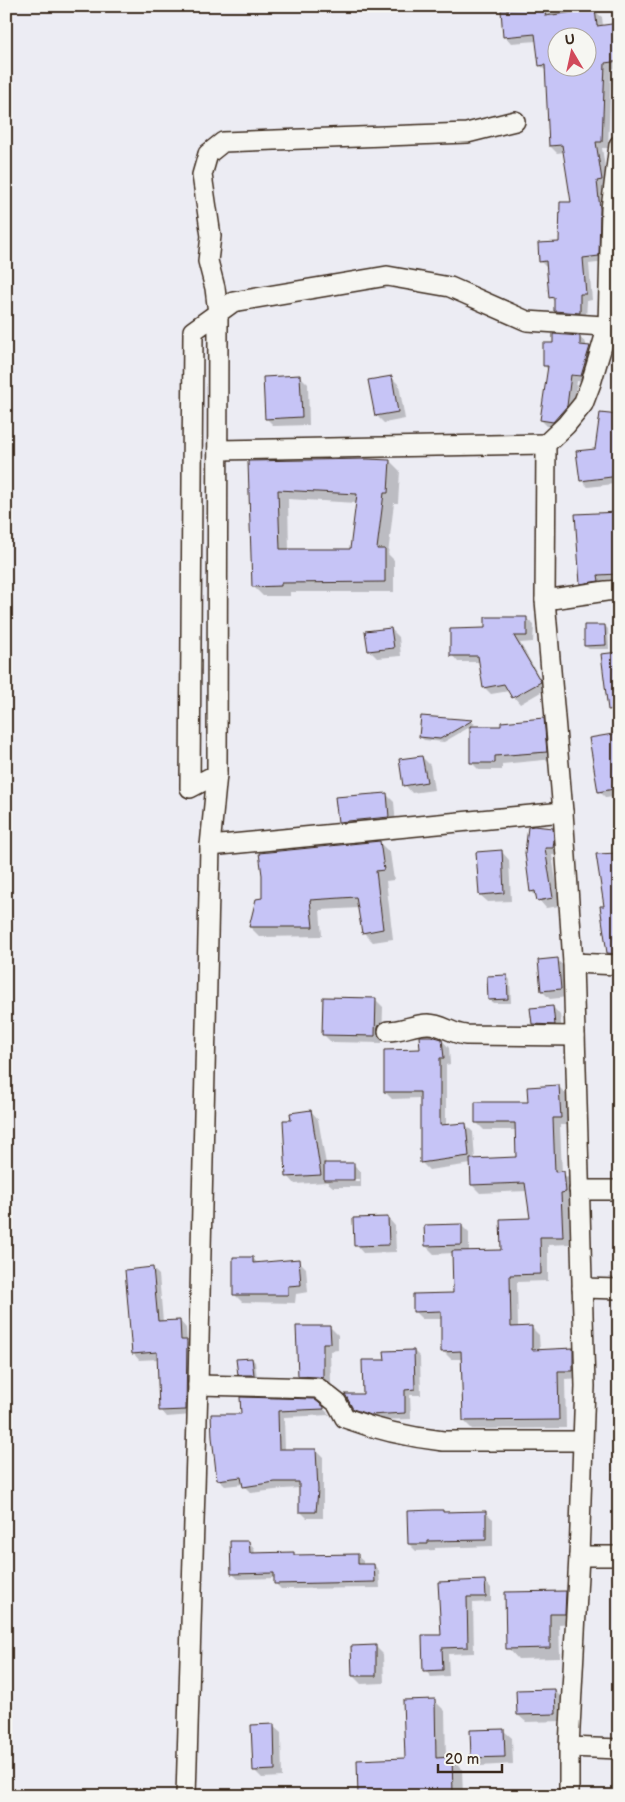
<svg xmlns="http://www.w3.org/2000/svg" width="625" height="1802" font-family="'Balsamiq Sans',sans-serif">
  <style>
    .shadow { fill: #0003; fill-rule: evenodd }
    .building { fill: #c6c4f6; stroke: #3b2a1e; fill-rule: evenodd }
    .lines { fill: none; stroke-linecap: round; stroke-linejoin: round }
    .minor-casing { stroke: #3b2a1e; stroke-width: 22 }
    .minor { stroke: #f6f6f2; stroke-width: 19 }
  </style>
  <rect width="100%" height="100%" fill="#ececf3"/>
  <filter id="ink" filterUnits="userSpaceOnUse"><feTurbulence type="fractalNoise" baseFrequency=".02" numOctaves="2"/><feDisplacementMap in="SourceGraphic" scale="10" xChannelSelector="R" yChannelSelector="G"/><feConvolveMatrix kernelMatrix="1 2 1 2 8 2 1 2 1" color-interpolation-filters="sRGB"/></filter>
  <g filter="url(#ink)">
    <g class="shadow">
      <path d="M537,6H597L598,14L602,17L603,26L619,25V68L611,69L608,148H602L608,187H603L606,216L605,262L589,264L592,300L587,301L586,319L562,318L555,311V302L550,297L547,268L540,261L560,243L573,204L564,152L557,153L550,146L546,71L540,65L537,41L511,43L505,36L536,9ZM558,38H588V68H558Z"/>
      <polygon points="579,337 586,343 586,347 589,347 596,353 587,382 577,381 572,413 559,427 547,426 541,420 548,370 544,365 554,344"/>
      <polygon points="300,376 308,384 309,425 274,426 267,419"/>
      <polygon points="391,377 399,385 405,419 384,423 376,415"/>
      <polygon points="619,407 619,505 614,484 588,487 581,480 596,450 618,416"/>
      <path d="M390,461L400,471L398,503H394L388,554L394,560V592H290V596H263L253,586L249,462ZM288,499L357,503L351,550L289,551Z"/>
      <polygon points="619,513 619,579 603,580 603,585 586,588 581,583"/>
      <polygon points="527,619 534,625 533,642 520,643 546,689 520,704 509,691 491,694 484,687 480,662 458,662 452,655 486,629"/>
      <polygon points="605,626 608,629 609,649 589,649 585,646"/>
      <polygon points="391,629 399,637 401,656 377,658 369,650"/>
      <polygon points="422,717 472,722 475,724 444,742 424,740 420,737"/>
      <polygon points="543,720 551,728 554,759 502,764 502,770 479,770 471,762 503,728"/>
      <polygon points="619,734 619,796 606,798 599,791"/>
      <polygon points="422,757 430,765 434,790 412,793 405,785"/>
      <polygon points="387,795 394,802 396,825 347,830 339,822"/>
      <polygon points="552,829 560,837 560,856 552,855 560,906 546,908 531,891 527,852"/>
      <polygon points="379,842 390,853 394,880 386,881 393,939 373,942 363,932 359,908 320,910 322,936 260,937 250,927"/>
      <polygon points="502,852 509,860 511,901 488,902 480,895"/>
      <polygon points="619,855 619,959 615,960 608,953 605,907"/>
      <polygon points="557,960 565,967 568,997 550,999 542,991"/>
      <polygon points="507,976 510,980 511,1003 493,1003 489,1000"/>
      <polygon points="376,1000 383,1007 382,1043 331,1042 323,1034"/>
      <polygon points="553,1007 560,1015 562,1032 541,1032 533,1024"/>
      <polygon points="442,1040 449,1048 450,1064 446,1065 446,1126 466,1125 473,1132 475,1160 517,1158 516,1130 484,1130 476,1122 529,1103 558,1086 566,1094 568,1125 560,1125 562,1173 571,1180 574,1200 569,1200 570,1244 548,1245 548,1281 517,1282 518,1328 531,1327 539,1335 540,1351 572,1350 580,1358 581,1378 565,1379 566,1428 472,1429 464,1421 462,1359 451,1359 443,1351 442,1319 422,1319 414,1311 454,1294 453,1253 434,1254 426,1246 461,1225 469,1233 469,1252 502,1251 531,1220 528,1191 480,1193 472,1185 471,1164 429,1170 422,1163 421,1098 392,1099 385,1092 422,1050"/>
      <path d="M311,1111L318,1119L326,1164H353L361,1172V1187H333L327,1182L295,1184L288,1176L293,1122ZM331,1179H360V1181H331Z"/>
      <polygon points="388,1218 395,1226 396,1252 363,1253 356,1245"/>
      <polygon points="253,1258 258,1264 298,1260 306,1268 308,1292 296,1294 295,1303 242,1302 234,1294"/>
      <polygon points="152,1268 159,1275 163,1322 180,1321 186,1328 187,1342 193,1348 192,1415 167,1417 161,1410 159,1359 139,1360 133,1353"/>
      <polygon points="330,1327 338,1335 338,1350 330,1351 331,1385 307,1384 299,1376"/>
      <polygon points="414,1351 420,1357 421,1395 410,1395 411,1419 377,1420 360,1414 354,1408 365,1395 386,1361"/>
      <polygon points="252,1359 255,1362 257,1378 242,1378 239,1374"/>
      <polygon points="241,1399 323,1408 330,1415 284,1417 285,1451 316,1450 323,1457 323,1518 307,1518 301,1512 300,1488 283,1489 251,1493 244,1486 244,1484 225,1486 218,1479 243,1415"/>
      <polygon points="485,1512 493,1519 493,1546 435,1548 435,1550 416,1551 409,1544"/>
      <polygon points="249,1542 254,1548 255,1554 293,1554 296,1556 357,1556 363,1561 363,1565 374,1565 379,1571 380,1588 281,1589 275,1583 275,1578 238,1579 232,1573"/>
      <polygon points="485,1581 491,1588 491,1602 473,1603 474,1653 448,1654 449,1676 431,1677 425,1670 442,1636 439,1583"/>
      <polygon points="565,1592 575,1602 574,1623 559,1624 560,1658 518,1659 508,1648"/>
      <polygon points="375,1646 383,1654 384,1683 361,1684 353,1676"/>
      <polygon points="554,1690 562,1698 563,1721 526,1722 518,1715"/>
      <polygon points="434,1700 445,1711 446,1759 451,1758 462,1769 463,1796 360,1796 406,1760"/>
      <polygon points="273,1726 281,1733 282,1777 262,1778 254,1770"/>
      <polygon points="504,1731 512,1738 513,1764 480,1766 472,1758"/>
    </g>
    <g class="building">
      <path d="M547,7L545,16L595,9L597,26L619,23V61L605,63L602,142H596L602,180L597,181L600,209L599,256L583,258L586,294H580V313L554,311V297L549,298L546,261L539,262L538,243L559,242L560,202H571L562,145L549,146L545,65L539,66L535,34L503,37L501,10ZM558,38H588V68H558Z"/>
      <polygon points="553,334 580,336 580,345 590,346 581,376 571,375 567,406 553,422 540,420 548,366 543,366 543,343 553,343"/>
      <polygon points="300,375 302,417 265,419 263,377"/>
      <polygon points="392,376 398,412 375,416 368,380"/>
      <polygon points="600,413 619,415 619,476 580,481 576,451 595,449"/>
      <path d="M367,459L390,460L388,493H384L377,549H385V582L281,583V586L252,587L248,461ZM278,490L357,494L350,549H280Z"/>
      <polygon points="619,512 619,574 598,575 599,581 580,584 575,514"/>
      <polygon points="485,617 527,617 527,636 514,636 541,682 512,698 504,684 483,688 478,656 450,656 450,629 485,628"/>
      <polygon points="584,625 605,625 606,645 584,646"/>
      <polygon points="391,628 394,648 368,651 365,631"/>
      <polygon points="619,652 619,709 608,710 601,654"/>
      <polygon points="421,716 473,720 440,739 419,737"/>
      <polygon points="544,718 547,752 495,756 495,763 470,763 470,726 501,726 501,722"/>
      <polygon points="619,733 619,788 598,792 589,738"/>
      <polygon points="422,756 427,782 403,786 399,759"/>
      <polygon points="387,793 389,817 338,822 335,797"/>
      <polygon points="534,826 553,828 554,841 553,848 545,848 553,898 537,901 535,891 530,892 525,853 528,827"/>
      <polygon points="380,841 384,870 376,871 383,929 362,933 356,897 310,900 313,927 249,927 256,899 262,898 262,875 259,853"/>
      <polygon points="502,850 504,893 479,895 476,852"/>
      <polygon points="619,853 619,954 607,953 600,906 604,906 596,854"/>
      <polygon points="558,958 561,989 541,991 538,960"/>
      <polygon points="507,975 508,999 488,1000 487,976"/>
      <polygon points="323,997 376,998 375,1036 322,1035"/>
      <polygon points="553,1006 555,1025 532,1024 530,1008"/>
      <polygon points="419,1036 431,1036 442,1039 444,1058 440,1058 440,1125 466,1123 469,1156 420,1163 420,1092 384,1092 384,1050 420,1049"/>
      <polygon points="559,1085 561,1118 553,1118 555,1172 564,1171 566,1192 561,1193 563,1237 540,1237 541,1274 510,1275 511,1327 532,1326 532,1350 573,1348 573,1371 558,1371 559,1420 463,1421 461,1351 441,1352 441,1311 413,1312 413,1294 453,1293 452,1251 501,1250 500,1219 530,1218 525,1183 471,1185 470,1159 516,1157 515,1123 475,1123 475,1102 528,1102 527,1087"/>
      <polygon points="311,1110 321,1175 286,1177 283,1120 291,1120 290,1113"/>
      <rect x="324" y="1163" width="30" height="17"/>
      <polygon points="388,1217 389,1245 354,1246 353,1218"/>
      <polygon points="462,1224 462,1245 425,1246 424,1225"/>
      <polygon points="233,1257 253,1257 253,1263 299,1259 301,1285 288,1286 288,1295 233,1295"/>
      <polygon points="153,1267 158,1321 180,1320 181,1340 187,1340 186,1410 159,1411 157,1352 132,1354 125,1270"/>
      <polygon points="296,1326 330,1326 331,1343 323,1343 323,1378 318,1377 298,1376"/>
      <polygon points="414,1350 415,1389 405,1390 405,1413 370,1415 353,1409 345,1394 363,1394 362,1360 385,1360 384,1351"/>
      <polygon points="252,1358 254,1375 238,1375 236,1359"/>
      <polygon points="240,1397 314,1399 324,1407 324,1409 278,1411 279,1449 316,1449 318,1490 316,1512 299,1512 299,1482 275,1482 243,1487 241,1477 217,1480 212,1437 211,1414 241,1414"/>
      <polygon points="434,1510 443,1510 443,1512 486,1511 486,1540 428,1541 428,1544 408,1544 407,1511"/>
      <polygon points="230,1541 249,1541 250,1553 294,1552 294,1555 358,1554 358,1564 374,1564 375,1582 274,1584 274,1573 231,1574"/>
      <polygon points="485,1580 486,1597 467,1597 468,1647 442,1648 443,1670 423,1671 422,1635 441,1635 438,1582"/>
      <polygon points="566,1591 565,1614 550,1614 550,1648 506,1649 505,1592"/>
      <polygon points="376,1645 376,1676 352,1676 351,1646"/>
      <polygon points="555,1689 556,1714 517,1715 516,1690"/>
      <polygon points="435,1699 436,1758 452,1757 453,1793 358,1796 357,1760 405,1758 403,1700"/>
      <polygon points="274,1724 275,1770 253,1771 251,1725"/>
      <polygon points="504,1729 505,1757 471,1758 470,1730"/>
    </g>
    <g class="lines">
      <defs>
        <g id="minor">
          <polyline points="515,121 467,133 223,142 208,154 202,175 211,236 208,261 215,288 218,313 217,774 190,788 193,331 233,302 387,276 450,287 527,321 619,327"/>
          <polyline points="218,450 546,444"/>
          <polyline points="545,600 606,591 619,590"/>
          <polyline points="210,846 563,812"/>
          <polyline points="573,963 619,965"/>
          <path d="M388,1031C402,1031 414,1024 428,1024C442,1024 452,1034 466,1035L575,1036"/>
          <polyline points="579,1190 619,1190"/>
          <polyline points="582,1288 619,1289"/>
          <path d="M198,1385L318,1388L337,1403L345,1418C377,1430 409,1437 443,1441H582"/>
          <polyline points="579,1556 619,1556"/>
          <polyline points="569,1747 619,1749"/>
          <polyline points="186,1796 198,1385 210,846 217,774"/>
          <polyline points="569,1796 569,1747 579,1556 585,1386 573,963 563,812 545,600 546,444 566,425 583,404 591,383 608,326 611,209 619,145"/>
        </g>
      </defs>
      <use href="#minor" class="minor-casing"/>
      <use href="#minor" class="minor"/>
    </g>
  </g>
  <rect width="625" height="1802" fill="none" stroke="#f6f6f2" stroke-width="25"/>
  <rect x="12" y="12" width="600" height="1777" fill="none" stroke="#3b2a1e" stroke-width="2" filter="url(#ink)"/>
  <g transform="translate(572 52) rotate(351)"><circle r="24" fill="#f6f6f2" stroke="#aba49d"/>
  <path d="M0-4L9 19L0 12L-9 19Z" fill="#d1495b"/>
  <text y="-8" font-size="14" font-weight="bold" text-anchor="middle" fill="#3b2a1e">U</text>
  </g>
  <path d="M438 1764v8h64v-8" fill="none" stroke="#3b2a1e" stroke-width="2.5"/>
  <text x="445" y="1764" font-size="15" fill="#3b2a1e" stroke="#f6f6f2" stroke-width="4" paint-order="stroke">20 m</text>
</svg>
